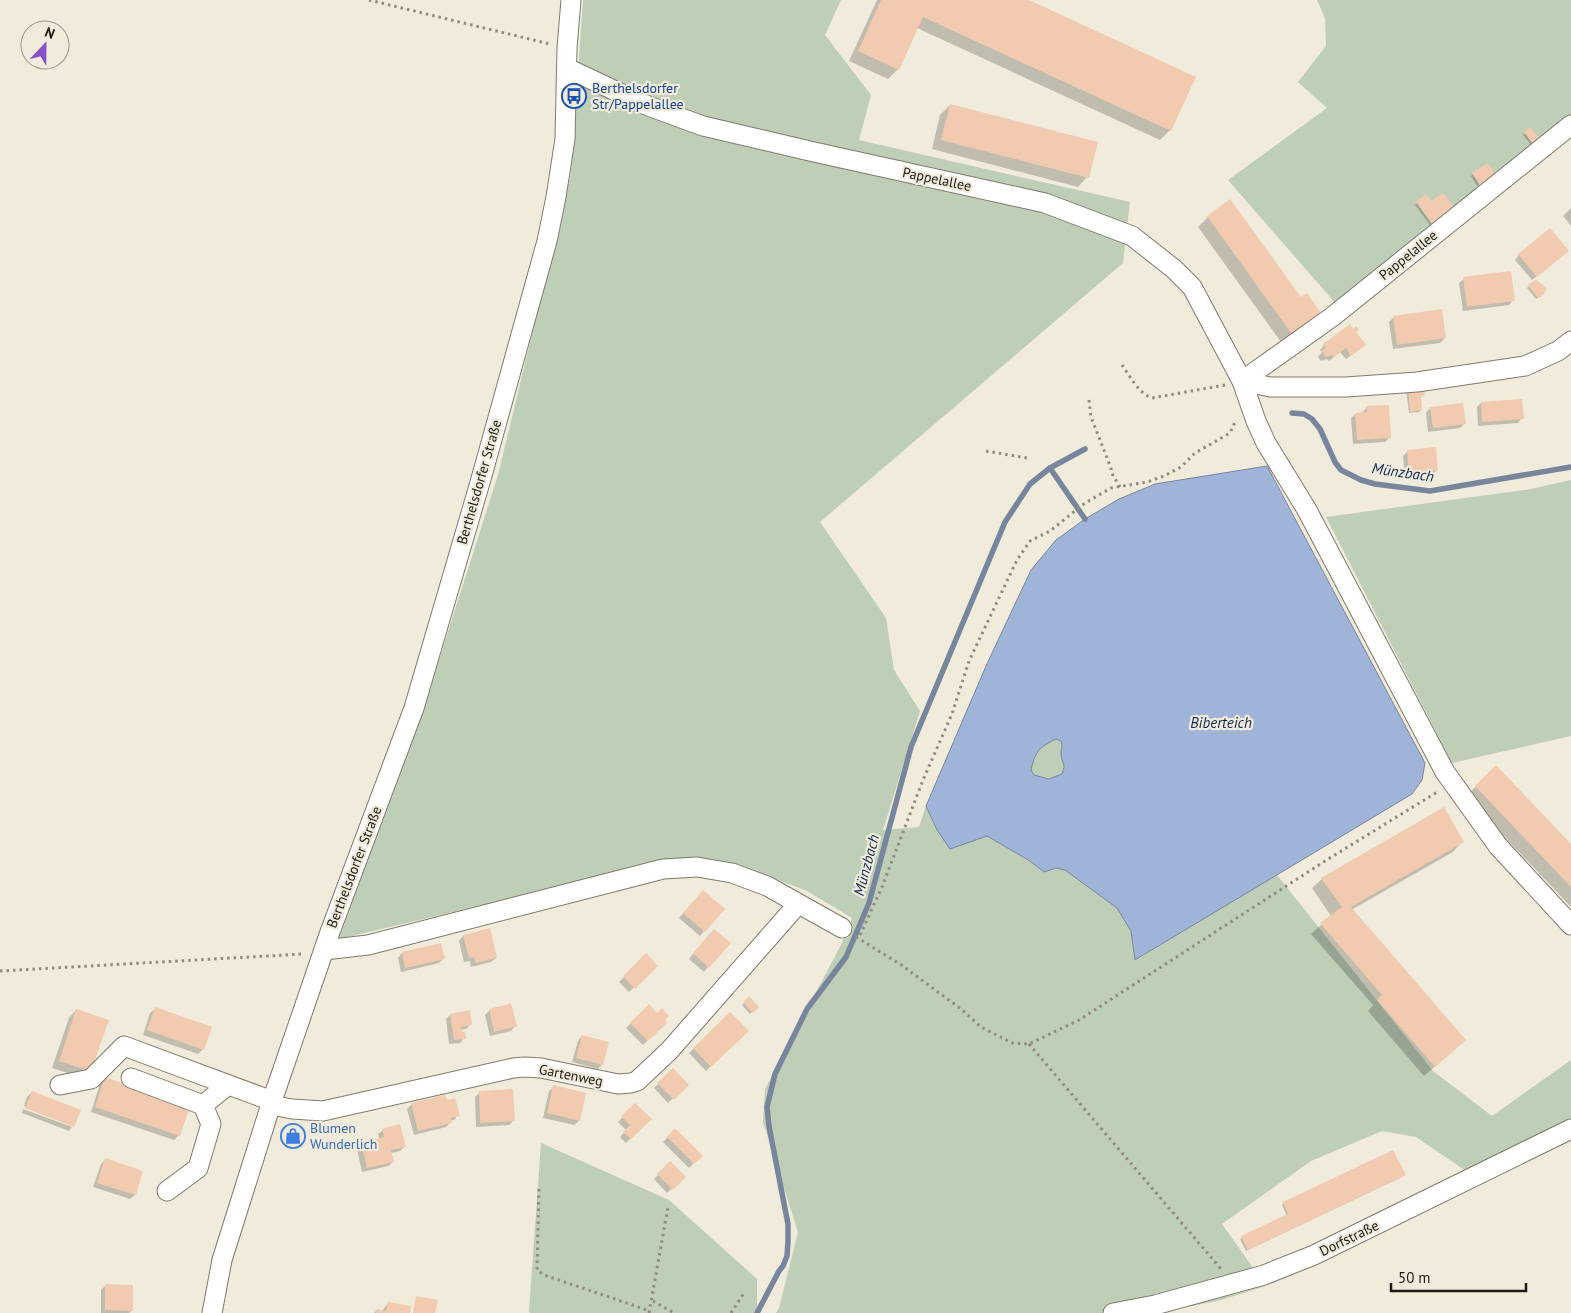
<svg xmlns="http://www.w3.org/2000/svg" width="1571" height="1313" font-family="'PT Sans',sans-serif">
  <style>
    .green { fill: #beceb7 }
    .water { fill: #9fb4d8; stroke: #78869d; fill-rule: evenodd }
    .shadow { fill: #0003 }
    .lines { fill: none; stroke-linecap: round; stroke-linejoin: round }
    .stream { stroke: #78869d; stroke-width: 5.5 }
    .building { fill: #f2cab0 }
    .minor-casing { stroke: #7f7a6b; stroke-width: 21 }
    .path { stroke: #908c80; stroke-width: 3; stroke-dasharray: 2.5 4; stroke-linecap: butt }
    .minor { stroke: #fff; stroke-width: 19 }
    .labels { text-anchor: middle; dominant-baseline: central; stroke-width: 4.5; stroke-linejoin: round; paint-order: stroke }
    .transit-label { font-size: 14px; fill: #164399; stroke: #f0ebda; text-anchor: start }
    .street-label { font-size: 14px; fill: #1c1a14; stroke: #f0ebda }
    .shop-label { font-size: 14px; fill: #366cbe; stroke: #f0ebda; text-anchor: start }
    .water-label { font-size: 15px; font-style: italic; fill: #0f2855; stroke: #f0ebda }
  </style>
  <rect width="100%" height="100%" fill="#f0ebda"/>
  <g class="green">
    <polygon points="583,0 841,0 825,35 871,95 859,140 1130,202 1123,263 820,522 886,618 894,670 920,711 883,830 919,827 926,806 937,830 987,836 1030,861 1044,872 1056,868 1065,870 1117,908 1131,931 1136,960 1277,875 1433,1071 1492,1116 1571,1060 1571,1139 1466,1171 1416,1137 1382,1131 1311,1161 1222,1224 1266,1286 1221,1300 1158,1313 776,1313 779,1308 798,1232 763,1122 765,1089 842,943 852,918 807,891 765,875 665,862 339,939 431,685 498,475 571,173"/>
    <polygon points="1317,0 1571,0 1571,118 1337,305 1228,180 1327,108 1298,82 1326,46 1325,18"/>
    <polygon points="1571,480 1571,736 1452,763 1326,517 1531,489"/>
    <path d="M1056,739L1061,741C1063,747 1061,748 1061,753C1061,763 1067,763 1062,774L1049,779L1034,775L1031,770C1035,752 1039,747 1056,739Z"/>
    <polygon points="541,1143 669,1200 757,1279 757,1313 530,1313 529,1311"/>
  </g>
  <path class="water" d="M1267,466L1425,763L1422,780L1412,794L1135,960L1131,931L1117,908L1065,870L1056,868L1044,872L1030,861L987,836L950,849L937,830L926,806L986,666L1031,570L1056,540L1085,519L1119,499L1155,484ZM1056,739L1061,741C1063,747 1061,748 1061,753C1061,763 1067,763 1062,774L1049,779L1034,775L1031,770C1035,752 1039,747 1056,739Z"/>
  <g class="shadow">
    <polygon points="877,0 1026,0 1170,130 1160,140 917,28 898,69 888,79 849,61"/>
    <polygon points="950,105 1087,177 1078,187 932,149 940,115"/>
    <polygon points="1525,133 1538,139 1531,145 1523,135"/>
    <polygon points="1473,174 1492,176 1477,186 1471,176"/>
    <polygon points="1426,196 1431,203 1451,209 1430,225 1415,205"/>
    <polygon points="1571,208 1571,226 1563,216"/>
    <polygon points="1208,217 1300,299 1322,316 1284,346 1198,227"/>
    <polygon points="1519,255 1562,255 1532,280 1515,260"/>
    <polygon points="1464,279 1513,300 1509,305 1463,311 1459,283"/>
    <polygon points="1536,280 1541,296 1536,299 1527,288"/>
    <polygon points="1394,317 1445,338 1440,343 1393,349 1389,322"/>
    <polygon points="1355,332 1360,349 1346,359 1340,352 1329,361 1327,359 1321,361 1318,357 1322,352 1320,350 1324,345"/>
    <polygon points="1406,389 1423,395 1420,397 1421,410 1419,412 1409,413"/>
    <polygon points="1481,403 1522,418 1518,423 1478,426 1477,407"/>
    <polygon points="1367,407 1390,437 1385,442 1353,444 1351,418 1356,414 1362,413"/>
    <polygon points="1430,408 1465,423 1460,428 1428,432 1426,413"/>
    <polygon points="1408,451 1437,470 1432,475 1405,477 1403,456"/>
    <polygon points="1496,767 1571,846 1571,907 1466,796"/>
    <polygon points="1462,842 1453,852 1351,910 1454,1050 1424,1076 1368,1011 1373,1005 1311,934 1331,916 1312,888 1322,879"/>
    <polygon points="698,897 704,931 700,936 679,918"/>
    <polygon points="709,935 708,967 704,972 689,959"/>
    <polygon points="463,936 496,958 491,962 471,967 470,961 464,962 459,941"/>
    <polygon points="440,945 443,959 439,963 401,972 398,958 402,953"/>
    <polygon points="646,955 656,966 629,992 619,982"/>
    <polygon points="749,998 757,1007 750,1014 742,1005"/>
    <polygon points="649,1006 666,1022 643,1045 626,1028"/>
    <polygon points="155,1009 203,1049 198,1054 143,1035 150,1013"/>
    <polygon points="76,1010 90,1071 83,1078 52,1068 69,1018"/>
    <polygon points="490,1010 515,1026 511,1031 490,1036 485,1015"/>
    <polygon points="730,1014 747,1031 706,1071 689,1053"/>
    <polygon points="450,1015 471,1024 466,1029 460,1030 464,1038 460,1043 449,1044 446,1019"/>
    <polygon points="582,1036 602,1064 598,1069 572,1062 578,1041"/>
    <polygon points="673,1070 687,1085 668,1103 654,1088"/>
    <polygon points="105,1079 179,1135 174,1140 91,1112 100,1084"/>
    <polygon points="554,1087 579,1121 574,1125 543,1118 549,1091"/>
    <polygon points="32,1092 79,1110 73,1126 24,1106 27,1097"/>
    <polygon points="479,1093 514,1120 509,1125 476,1127 475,1097"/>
    <polygon points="446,1102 458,1115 454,1120 450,1121 451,1122 446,1127 414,1135 407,1109 412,1104"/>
    <polygon points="635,1105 650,1119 626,1143 620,1137 626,1130 618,1122"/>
    <polygon points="23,1109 72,1127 69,1131 22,1113"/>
    <polygon points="383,1130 404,1147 400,1151 391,1153 393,1162 388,1166 362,1172 357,1149 361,1144 380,1140 378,1134"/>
    <polygon points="675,1130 701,1156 689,1168 663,1142"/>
    <polygon points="285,1131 301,1142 299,1144 282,1141 283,1133"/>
    <polygon points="105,1160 142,1172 135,1195 130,1199 93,1187 101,1164"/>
    <polygon points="670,1163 684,1177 667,1193 654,1179"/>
    <polygon points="1402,1177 1246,1251 1240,1239 1287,1216 1282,1205 1284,1203"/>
    <polygon points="105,1286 132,1310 129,1313 101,1313 101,1290"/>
    <polygon points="388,1304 409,1313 374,1313 377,1310 383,1311 384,1308"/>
  </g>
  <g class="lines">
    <g class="stream">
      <polyline points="1292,413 1304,414 1312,419 1320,429 1335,462 1341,470 1361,480 1375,484 1430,491 1571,467"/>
      <polyline points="1050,468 1085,519"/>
      <polyline points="757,1313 779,1271 783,1266 787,1256 788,1242 788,1224 769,1126 767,1107 775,1074 807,1009 846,957 869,903 911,747 1005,522 1030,484 1050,468 1085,449"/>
    </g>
  </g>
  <g class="building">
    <polygon points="881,0 1029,0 1196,77 1171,131 923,17 899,70 858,51"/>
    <polygon points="950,104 1098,142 1089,178 941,140"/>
    <polygon points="1530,127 1540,139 1533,144 1524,132"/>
    <polygon points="1488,163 1495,174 1480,185 1472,173"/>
    <polygon points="1443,193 1454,207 1432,224 1416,202 1426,194 1431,201"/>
    <polygon points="1230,199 1301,297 1307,293 1323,316 1294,337 1207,216"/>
    <polygon points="1550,228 1569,251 1537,277 1518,254"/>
    <polygon points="1511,271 1515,301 1467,307 1463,277"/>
    <polygon points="1536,279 1547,289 1544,293 1545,294 1538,298 1528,285"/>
    <polygon points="1442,309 1446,338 1397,345 1393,316"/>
    <polygon points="1350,324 1353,329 1356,326 1359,330 1356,332 1366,345 1351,356 1346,348 1334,357 1332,355 1326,357 1322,351 1326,347 1323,344"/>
    <polygon points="1423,385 1425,395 1421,396 1422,410 1410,412 1408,386"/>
    <polygon points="1522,399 1524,419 1482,422 1481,402"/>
    <polygon points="1463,403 1466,424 1433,428 1430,407"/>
    <polygon points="1389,405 1391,438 1357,440 1355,413 1367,412 1366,406"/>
    <polygon points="1436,447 1438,470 1409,473 1407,450"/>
    <polygon points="1496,765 1571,844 1571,887 1475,786"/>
    <polygon points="1444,807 1464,842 1351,907 1466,1040 1435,1067 1377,1000 1382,995 1320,923 1342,907 1321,878"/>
    <polygon points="703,890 725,909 705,932 683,913"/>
    <polygon points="490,928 497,958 476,963 474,957 469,958 463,935"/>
    <polygon points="714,929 731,943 709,968 693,953"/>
    <polygon points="441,943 445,959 405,968 402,952"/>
    <polygon points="646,953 658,966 635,989 623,976"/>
    <polygon points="749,996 759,1007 753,1013 743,1002"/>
    <polygon points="509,1003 511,1003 517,1026 494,1032 489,1009 509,1004"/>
    <polygon points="649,1004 657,1013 662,1008 669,1016 665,1020 667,1023 648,1041 630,1023"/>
    <polygon points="155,1007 212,1027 204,1050 147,1030"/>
    <polygon points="76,1009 109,1020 91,1071 59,1061"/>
    <polygon points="470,1010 472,1025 461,1027 462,1032 465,1032 466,1039 454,1040 450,1014"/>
    <polygon points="730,1012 749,1031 711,1067 693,1048"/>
    <polygon points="582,1035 609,1042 603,1065 576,1058"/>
    <polygon points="673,1068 689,1085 674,1100 657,1083"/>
    <polygon points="105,1077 190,1106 180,1136 95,1107"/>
    <polygon points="553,1085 586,1093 580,1121 547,1113"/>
    <polygon points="513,1089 515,1121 480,1123 479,1091"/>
    <polygon points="32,1091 81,1110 74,1127 25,1108"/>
    <polygon points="445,1095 447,1100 455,1098 460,1116 451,1118 452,1123 418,1131 411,1103"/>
    <polygon points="635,1103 652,1119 631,1139 623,1132 630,1125 621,1116"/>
    <polygon points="400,1124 406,1147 391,1150 394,1162 367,1168 361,1143 384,1137 382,1129"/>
    <polygon points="675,1128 703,1156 694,1164 667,1137"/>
    <polygon points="284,1130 304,1133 302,1142 283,1140"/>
    <polygon points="1393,1150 1406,1175 1248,1250 1241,1236 1288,1214 1283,1202"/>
    <polygon points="105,1158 143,1171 136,1195 97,1183"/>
    <polygon points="670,1161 686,1177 673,1190 657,1174"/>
    <polygon points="105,1284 133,1285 133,1311 105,1310"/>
    <polygon points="416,1296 438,1300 435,1313 413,1313"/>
    <polygon points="388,1302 411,1306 410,1313 376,1313 377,1309 386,1311"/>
  </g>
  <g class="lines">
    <defs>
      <g id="minor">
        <polyline points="567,68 643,104 703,126 814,152 1045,203 1132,236 1174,269 1192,287 1242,381 1256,421 1266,443 1307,510 1445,772 1498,846 1571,925"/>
        <polyline points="1242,381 1332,317 1571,125"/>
        <polyline points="1242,381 1270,387 1346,387 1417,382 1525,366 1558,351 1571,341"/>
        <polyline points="324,950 368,945 663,869 697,867 732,873 767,886 842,928"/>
        <polyline points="131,1078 203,1105 228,1085"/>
        <polyline points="60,1085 91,1079 124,1046 272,1101"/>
        <polyline points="271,1105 292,1109 323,1111 513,1068 525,1067 541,1068 618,1084 631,1083 637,1081 669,1051 798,904"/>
        <polyline points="167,1191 198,1168 211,1124 203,1105"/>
        <polyline points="212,1313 222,1260 272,1101 330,932 414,708 481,479 547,241 556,197 565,139 567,48 571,0"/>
        <polyline points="1113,1313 1155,1305 1264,1275 1314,1255 1571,1129"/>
      </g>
    </defs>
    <use href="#minor" class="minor-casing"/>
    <g class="path">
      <polyline points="369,0 550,44"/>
      <path d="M1122,365C1130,376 1138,393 1152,398L1225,385"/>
      <polyline points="1089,400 1091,417 1111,468 1111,472 1120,487"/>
      <polyline points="986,451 1027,458"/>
      <polyline points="860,935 882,887 923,780 952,714 969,661 1017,560 1030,541 1050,531 1085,503 1111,488 1147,482 1164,476 1181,467 1195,453 1230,433 1236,420"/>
      <polyline points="856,937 900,964 961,1009 981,1027 1012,1043 1029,1044 1079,1020 1325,861 1439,791"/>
      <polyline points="0,971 303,954"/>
      <polyline points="1029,1044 1221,1269"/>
      <polyline points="539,1189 537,1270 544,1275 650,1311"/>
      <polyline points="653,1301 674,1313"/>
      <polyline points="649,1313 668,1207"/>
      <polyline points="731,1313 744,1293"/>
    </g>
    <use href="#minor" class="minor"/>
  </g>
  <defs>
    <symbol id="bus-ring" viewBox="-11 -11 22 22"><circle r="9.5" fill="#f0ebda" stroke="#1a4fb4" stroke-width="1.5"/><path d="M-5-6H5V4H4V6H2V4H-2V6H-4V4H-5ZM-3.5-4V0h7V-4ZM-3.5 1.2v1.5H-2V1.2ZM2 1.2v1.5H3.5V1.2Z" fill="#1a4fb4"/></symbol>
    <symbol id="shop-ring" viewBox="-11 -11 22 22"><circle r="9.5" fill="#f0ebda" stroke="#3f7fe0" stroke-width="1.5"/><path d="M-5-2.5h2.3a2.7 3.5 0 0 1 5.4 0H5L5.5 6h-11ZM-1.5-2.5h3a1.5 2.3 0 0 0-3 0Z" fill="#3f7fe0"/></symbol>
  </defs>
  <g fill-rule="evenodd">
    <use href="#bus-ring" x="560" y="82" width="28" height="28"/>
    <use href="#shop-ring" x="279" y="1122" width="28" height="28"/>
  </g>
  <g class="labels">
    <g class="transit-label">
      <text x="592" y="88">Berthelsdorfer<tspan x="592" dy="16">Str/Pappelallee</tspan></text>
    </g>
    <g class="street-label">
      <text transform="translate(937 179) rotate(12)">Pappelallee</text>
      <text transform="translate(1408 255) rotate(-39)">Pappelallee</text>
      <text transform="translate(479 482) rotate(-74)">Berthelsdorfer Straße</text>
      <text transform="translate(354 867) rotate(-69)">Berthelsdorfer Straße</text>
      <text transform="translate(571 1075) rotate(11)">Gartenweg</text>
      <text transform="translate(1349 1238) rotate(-26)">Dorfstraße</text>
    </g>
    <g class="shop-label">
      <text x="310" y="1128">Blumen<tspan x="310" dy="16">Wunderlich</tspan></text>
    </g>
    <g class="water-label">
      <text transform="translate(1403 472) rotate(8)">Münzbach</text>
      <text x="1221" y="722">Biberteich</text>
      <text transform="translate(866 865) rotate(-75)">Münzbach</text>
    </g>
  </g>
  <g transform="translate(45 45) rotate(22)"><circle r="24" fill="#f0ebda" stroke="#9b978b"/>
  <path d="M0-4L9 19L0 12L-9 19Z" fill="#8650c7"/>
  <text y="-8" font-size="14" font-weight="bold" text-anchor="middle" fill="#1c1a14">N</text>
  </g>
  <path d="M1391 1283v8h135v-8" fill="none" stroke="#1c1a14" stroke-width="2.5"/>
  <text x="1398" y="1283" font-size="15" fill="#1c1a14" stroke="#f0ebda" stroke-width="4" paint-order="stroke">50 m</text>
</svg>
